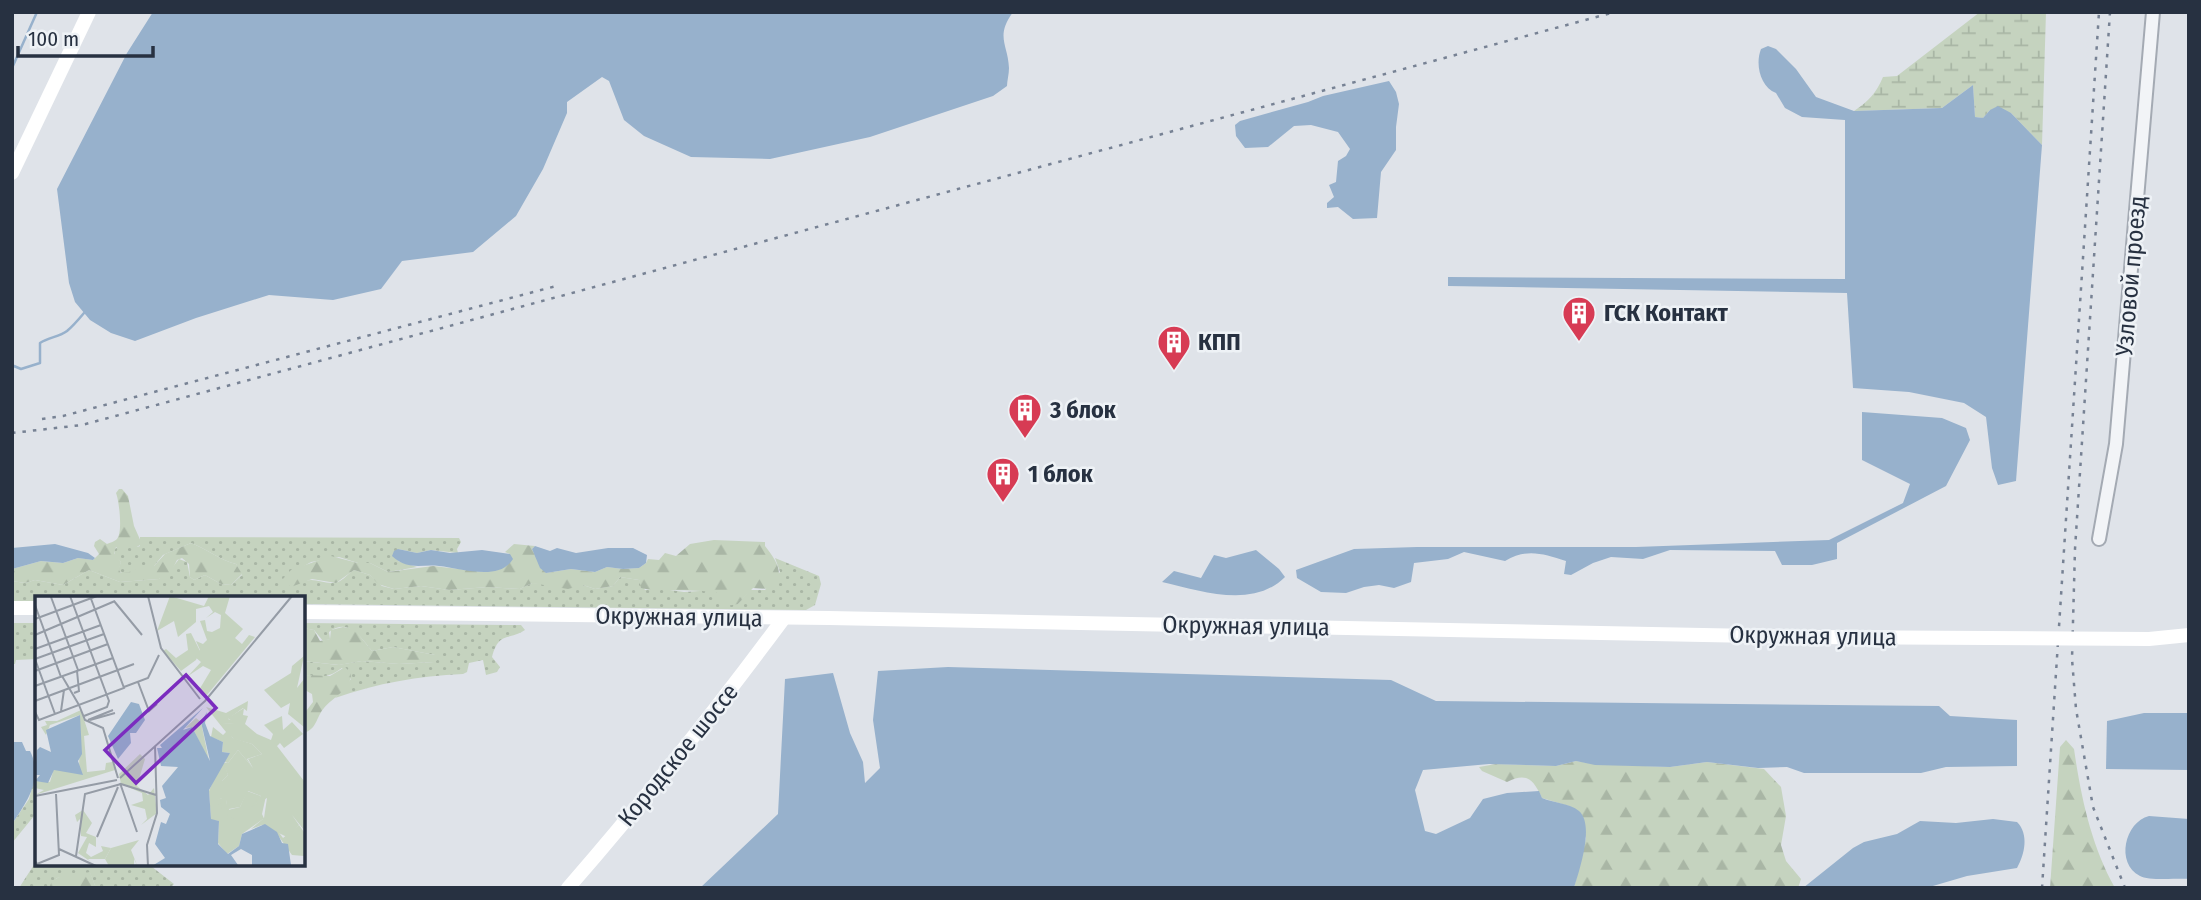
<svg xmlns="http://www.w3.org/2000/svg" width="2201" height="900" font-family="'Fira Sans Condensed',sans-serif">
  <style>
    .grass { fill: url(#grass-dots) }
    .forest { fill: url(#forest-firs) }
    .wetland { fill: url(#wetland-marsh) }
    .water { fill: #97b1cc }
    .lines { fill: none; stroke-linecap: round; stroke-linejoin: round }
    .stream { stroke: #97b1cc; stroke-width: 2.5 }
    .tertiary-casing { stroke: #a4aab3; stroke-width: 16 }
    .tertiary { stroke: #f2f4f7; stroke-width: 12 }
    .secondary { stroke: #fff; stroke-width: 14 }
    .rail { stroke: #778294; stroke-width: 2.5; stroke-dasharray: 3.5 7; stroke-linecap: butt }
    .secondary-bridge { stroke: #fff; stroke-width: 14 }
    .labels { text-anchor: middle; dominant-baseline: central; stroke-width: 5; stroke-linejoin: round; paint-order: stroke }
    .street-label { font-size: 24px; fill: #273141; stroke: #eef2f6 }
    .poi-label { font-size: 24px; font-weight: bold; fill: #273141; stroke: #eef2f6; text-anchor: start }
    .inset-road { fill: none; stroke: #959ca6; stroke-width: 2 }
    .view { fill: #7b2cbf; fill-opacity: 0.15; stroke: #7b2cbf; stroke-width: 3.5 }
    .inset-edge { fill: none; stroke: #273141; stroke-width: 3.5 }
  </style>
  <defs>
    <pattern id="grass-dots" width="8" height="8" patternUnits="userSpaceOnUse" patternTransform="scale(1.75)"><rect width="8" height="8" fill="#c5d3bf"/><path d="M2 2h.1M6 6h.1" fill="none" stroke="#a9b6a5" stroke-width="1.8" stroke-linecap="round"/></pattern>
    <pattern id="forest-firs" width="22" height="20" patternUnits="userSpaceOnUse" patternTransform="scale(1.75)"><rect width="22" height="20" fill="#c5d3bf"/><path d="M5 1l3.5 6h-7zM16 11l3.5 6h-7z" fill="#a9b6a5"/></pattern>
    <pattern id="wetland-marsh" width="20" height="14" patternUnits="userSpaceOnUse" patternTransform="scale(1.75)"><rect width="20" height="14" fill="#c5d3bf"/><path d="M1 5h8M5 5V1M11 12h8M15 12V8" fill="none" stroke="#a9b6a5"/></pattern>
  </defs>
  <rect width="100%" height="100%" fill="#dfe3e9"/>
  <g class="grass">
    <path d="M140,537L459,538L461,542L457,549L458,553L431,550L417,553L398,549V561L417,567L388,572L370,563H358L339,557L311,562L299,569L305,581C317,577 328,587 340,581C345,578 349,573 354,570L370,575L382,586L394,589L421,586L449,590L488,587L520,589L532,583L583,585L595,589L613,586L620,577L639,580L645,590L656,588L684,592L715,590L738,604L750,590H765L780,572L775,558L819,576L821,584L815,605L806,610L303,604V597H37V601H12V581L25,583L35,580L63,585L89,570L120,582L159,579L172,568L179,559L187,562L190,577L194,580L205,575L221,584L231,585L242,575L236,564C220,560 207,549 191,543L163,555L154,566L123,574L118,570L121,562L115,556L114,550L118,546L137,547L140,546Z"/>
    <polygon points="12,623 37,623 37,659 16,660 15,664 12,664"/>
    <path d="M303,623L521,625L525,630C508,641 499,631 492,657L500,667L497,672L486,675L483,660L469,663L467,672L463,674C418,676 378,683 335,698L351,679L342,668C326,679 322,677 303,675V661L338,665L362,661L399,664L434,662L435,655L393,647L372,651C361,638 349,617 329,632L330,639L323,641L314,630L303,628Z"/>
    <polygon points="34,758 37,759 37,816 34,816 12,843 12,824 29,799 36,773"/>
    <polygon points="37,860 37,863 147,863 174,884 170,888 96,888 90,873 57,878 49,888 19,888"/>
  </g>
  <g class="forest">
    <path d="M119,489H122L128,496L134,526L142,544L135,548L116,547L114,553L121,562L119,570L121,573L129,572L144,565L154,566L165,554L191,543C207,549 220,560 236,564L242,574L231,585L221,584L205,575L194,580L190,577L189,564L182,558L177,560L170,574L159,579L120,582L89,570L63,585L35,580L25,583L12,581V569L41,561L63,563L78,558L93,560L99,554L94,546L95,542L100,539L107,544C110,543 115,541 117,539C123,532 119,500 116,493Z"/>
    <path d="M714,540L765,542V546C774,558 782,567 778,583L769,589L753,588L738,604L726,606L723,604L722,595C713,588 657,592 641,588L639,580L620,577L613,586L595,589L583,585L568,589L532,583L520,589L488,587L449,590L421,586L394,589L378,584L370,575L354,570L336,583L312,579L291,587L282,580L291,570L331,556L358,563H370L388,572L433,566L485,572L502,568L510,554L505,552L514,544L535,546L532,549L546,573L571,569L595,572L607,567L623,569L639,568L646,563L648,559L659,560L665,553L676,556L690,544Z"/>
    <polygon points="343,627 354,629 372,651 393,647 435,655 439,659 434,662 399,664 362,661 339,665 303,661 303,628 314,630 320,641 330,639 331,630"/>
    <path d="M345,667L351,673C352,689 333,697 324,708C316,717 317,730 303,733V715L313,702L312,694L303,689V675L330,676Z"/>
    <path d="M2066,740L2074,749C2081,797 2091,845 2115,888H2050L2060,747Z"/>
    <path d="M1576,761L1595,764L1670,767L1707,762L1764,769L1781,787L1786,816L1781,845L1786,861L1801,879L1798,888H1574L1586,838L1572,807L1542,798C1533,779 1527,772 1507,782L1482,771L1479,767L1496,764L1556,766Z"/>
    <path d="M90,872L96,888H49C54,872 76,875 90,872Z"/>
  </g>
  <path class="wetland" d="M1980,12H2046L2042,145L2011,113L1990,110L1983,118L1975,117L1973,85L1942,108L1854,111C1869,101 1876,93 1883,77L1897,76Z"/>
  <g class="water">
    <path d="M153,12H1013C995,37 1008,44 1009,68C1009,74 1007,81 1007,86L993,96L870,137L770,159L691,157L644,136L624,120L609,81L602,77L567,102V113L543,169L516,216L473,252L402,261L381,289L333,300L269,295L196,318L135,341L111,333L90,320L75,302L69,283L57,189L127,53Z"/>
    <path d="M1768,46L1776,49L1796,69L1816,97L1854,111L1942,108L1973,85L1975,117L1983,118L1990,110L1998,106L2011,113L2042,145L2016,481L1998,485L1992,468L1986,417L1964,403L1909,392L1853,388L1847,293L1448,286V277L1845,279V120L1802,117L1785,108L1776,93C1760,87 1755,64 1761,49Z"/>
    <polygon points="1389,81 1396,92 1399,104 1396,127 1396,150 1381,172 1377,218 1353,219 1338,207 1327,208 1327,203 1334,197 1329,185 1336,182 1338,161 1346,156 1350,149 1338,132 1311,125 1294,126 1268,147 1245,148 1236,136 1235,125 1240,121 1308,102 1323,96"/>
    <path d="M1862,412L1942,418L1966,428L1970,440L1946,486L1837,543V559L1812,565H1782L1775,551L1670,550L1643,559L1611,557L1593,563L1571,575L1564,574L1566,561C1543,554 1527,548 1505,561L1464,552L1448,559L1414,563L1411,582L1394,588L1379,585L1364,587L1346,593L1321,592L1297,578L1296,570L1354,549L1417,547H1636L1829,540L1903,503L1910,484L1862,460Z"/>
    <polygon points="55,544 88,553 95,558 93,560 78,558 63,563 41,561 12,569 12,548"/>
    <polygon points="535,546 550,551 557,548 576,553 608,548 633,548 647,555 646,563 639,568 623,569 607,567 595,572 571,569 546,573 540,568 532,549"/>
    <path d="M398,549L417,553L431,550L450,553L482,550L510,554L513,559C499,582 461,568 439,566C421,564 409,571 392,556L394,551Z"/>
    <path d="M1256,550L1279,569L1285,577C1253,609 1201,591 1162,582L1174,571L1201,578L1214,555L1226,558Z"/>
    <path d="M948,667L1391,680L1436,701L1939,706L1950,716L2017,720V766L1946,767L1921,773H1804L1787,767L1758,768L1707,762L1670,767L1595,765L1576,761L1556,766L1489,764L1423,770L1415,790L1425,831L1436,834L1470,818L1483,799L1507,793L1539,791L1542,798C1554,803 1569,803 1579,811C1595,825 1579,871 1574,888H700L778,814L785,679L833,673L850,733L863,762L865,783L880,768L873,720L878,671Z"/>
    <polygon points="2144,713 2189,713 2189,770 2106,769 2107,721"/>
    <path d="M12,742H22L26,751H30C44,779 27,801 12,824Z"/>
    <path d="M2149,816L2189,819V879C2178,878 2148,881 2140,876C2115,863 2125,822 2149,816Z"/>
    <path d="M1993,819L2017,822C2029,834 2025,854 2017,868L1967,876L1926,888H1803L1853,848L1864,842L1897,834L1920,821L1956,823Z"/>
  </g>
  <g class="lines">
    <g class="stream">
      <polyline points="12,68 37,12"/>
      <path d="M12,368L14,366L21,369L40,363V343C49,337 59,337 67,331C73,326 79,319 84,313"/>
    </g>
    <defs>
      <polyline id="tertiary" points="2099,539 2116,444 2153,12"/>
    </defs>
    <use href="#tertiary" class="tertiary-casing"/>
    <use href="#tertiary" class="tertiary"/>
    <g class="secondary">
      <polyline points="12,173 89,12"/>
      <polyline points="12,608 37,608"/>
      <polyline points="303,612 829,618 1804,637"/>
      <path d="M568,888C644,801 715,711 784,618"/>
    </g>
    <g class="rail">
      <polyline points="2110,12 2075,549 2072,659 2076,709 2093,807 2125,888"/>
      <polyline points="42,419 63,416 560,285"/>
      <polyline points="12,433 82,425 1615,12"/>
      <polyline points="2042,888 2099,12"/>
    </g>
    <polyline class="secondary-bridge" points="1804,637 2149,639 2189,635"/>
  </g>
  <defs>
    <symbol id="building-pin" viewBox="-11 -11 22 30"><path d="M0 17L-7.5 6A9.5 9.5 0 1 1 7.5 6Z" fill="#d73b54" stroke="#eef2f6"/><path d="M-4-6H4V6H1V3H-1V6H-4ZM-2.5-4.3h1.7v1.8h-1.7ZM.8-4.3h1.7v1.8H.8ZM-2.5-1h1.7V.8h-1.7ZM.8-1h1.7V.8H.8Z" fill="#fff"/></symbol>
  </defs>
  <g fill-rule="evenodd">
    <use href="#building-pin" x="1560" y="294" width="38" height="52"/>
    <use href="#building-pin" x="1155" y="323" width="38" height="52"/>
    <use href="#building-pin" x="1006" y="391" width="38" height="52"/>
    <use href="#building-pin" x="984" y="455" width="38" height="52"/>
  </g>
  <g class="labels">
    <g class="street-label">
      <text transform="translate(2131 276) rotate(-85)">Узловой проезд</text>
      <text transform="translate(679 617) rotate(1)">Окружная улица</text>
      <text transform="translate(1246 626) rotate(1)">Окружная улица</text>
      <text transform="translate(1813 636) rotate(1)">Окружная улица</text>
      <text transform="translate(678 755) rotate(-51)">Кородское шоссе</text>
    </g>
    <g class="poi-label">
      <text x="1604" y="313">ГСК Контакт</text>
      <text x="1198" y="342">КПП</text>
      <text x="1050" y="410">3 блок</text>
      <text x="1028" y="474">1 блок</text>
    </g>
  </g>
  <g transform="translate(35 596)">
    <rect width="270" height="270" fill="#dfe3e9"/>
    <path d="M46,114L54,139L49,140L52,176L70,174L71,167L77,166L80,174L0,199L9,194L0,192V185L15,186L19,172H40L44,177L45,119L15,129L11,139L6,131L12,129L10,125H22ZM105,158L110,163L102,190L113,199L119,192L122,217L106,229L112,223L110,213L96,209L108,205L107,197L86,188L84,178Z" fill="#c5d3bf"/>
    <path d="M156,37L165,55L161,64L146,75L128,55L131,53L141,62L153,54L151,38ZM213,105L212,115L208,112L193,123L205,127L188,128L198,142L217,148L227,158L212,163L218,172L203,154L193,167L189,166L193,179L187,185V202L180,205L191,204L193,214L205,211L212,195L226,200L221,208L231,200L227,218L231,227L228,223L207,238L204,250L192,258L183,247L184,225L176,224L174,195L186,166L195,157L187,156L188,146L176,141L178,131L188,139L191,136L171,111L191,117ZM161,122L166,126L174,165L157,131L150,132ZM48,214L57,227L51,237L61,241V251L54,247L51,257L56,261L68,255L66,250L76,252L70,263H53L56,266L43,257L52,241L46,240L45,223L42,226L40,219ZM232,224L236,226L248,242L264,229L269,236V260L257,259Z" fill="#c5d3bf"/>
    <path d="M135,0L169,10L174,0H195L190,17L208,33L200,42L207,48L214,39L220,41L172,99L164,94L176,74L168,70L153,80L166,66L160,61L165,54L161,45L168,48L172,44L165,25L170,24L172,35L177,36L185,32L186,19L180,16L171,22L178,16L174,10L161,13V26L143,41L139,25L122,35ZM269,60L262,92L269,83V131L253,118L255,107L246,112L229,94L256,77L257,70ZM209,112L208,119L213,120L210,128L222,138L236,144L238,138L229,129L247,120L248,134L257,126L268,138L249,152L245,147L242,150L269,185V234L257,219L264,229L252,241L227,229L216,233L229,222L232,202L216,211L226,200L213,195L205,211L194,213V221L201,223H193L191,204L186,214L187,206L182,210L180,204L187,202V185L193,179L188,167H193L203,154L218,172L213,163L227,158L217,148L199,143L185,128L199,127L193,122ZM104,244L96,254L102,269L99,263V269L74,270L70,263L76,252Z" fill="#c5d3bf"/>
    <path d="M96,106L104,108L110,124L101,137H95L96,147L83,163L73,140ZM168,112L148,134L157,131L175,165L166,126L172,116L170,127L175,140L188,146L187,156L195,157L174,194L176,223L184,225L183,248L193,258L204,250L207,238L230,228L242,236L247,247L253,248L256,269H217V259L206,253L196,259L203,269L117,270L130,262L120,248L126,226L131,228L135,218L126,211L125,204L131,202L127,190L143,171L126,170L122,152H127L125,149ZM45,119L47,158L43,165L48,179L19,174L13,187L0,185L5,179H0L2,154L5,151L16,156L11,134Z" fill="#97b1cc"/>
    <path class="inset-road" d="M35,0L74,105L72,111L49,120M113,0L126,52L165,103M16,1L43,74M79,5L107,39M0,9L26,81M0,23L62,0M0,39L80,5M0,53L66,29M0,63L69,38M0,63L20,118M0,75L73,48M27,80L44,109M103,86L114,115L122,108M0,90L78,62M89,91L113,82L124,59M39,97L44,95L42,75M0,105L99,68M44,109L50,124L68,132L83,182M26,115L29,94M0,116L4,124L89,92L55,0M53,124L78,114M55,124L80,117M85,182L170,105L257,0M85,187L102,236M86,188L121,199M0,200L82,184M62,241L83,191M24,253L61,270M41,260L50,198L86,188M0,265L2,268L24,259L21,198M113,270L112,249L122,217L120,150"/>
    <path class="view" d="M151,79L181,112L101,187L70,154Z"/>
    <rect width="270" height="270" class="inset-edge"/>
  </g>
  <rect width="2201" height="900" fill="none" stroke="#273141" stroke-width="28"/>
  <path d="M18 46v10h135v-10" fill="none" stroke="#273141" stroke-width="3.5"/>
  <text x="28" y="46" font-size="21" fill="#273141" stroke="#eef2f6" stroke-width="5" paint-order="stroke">100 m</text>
</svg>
